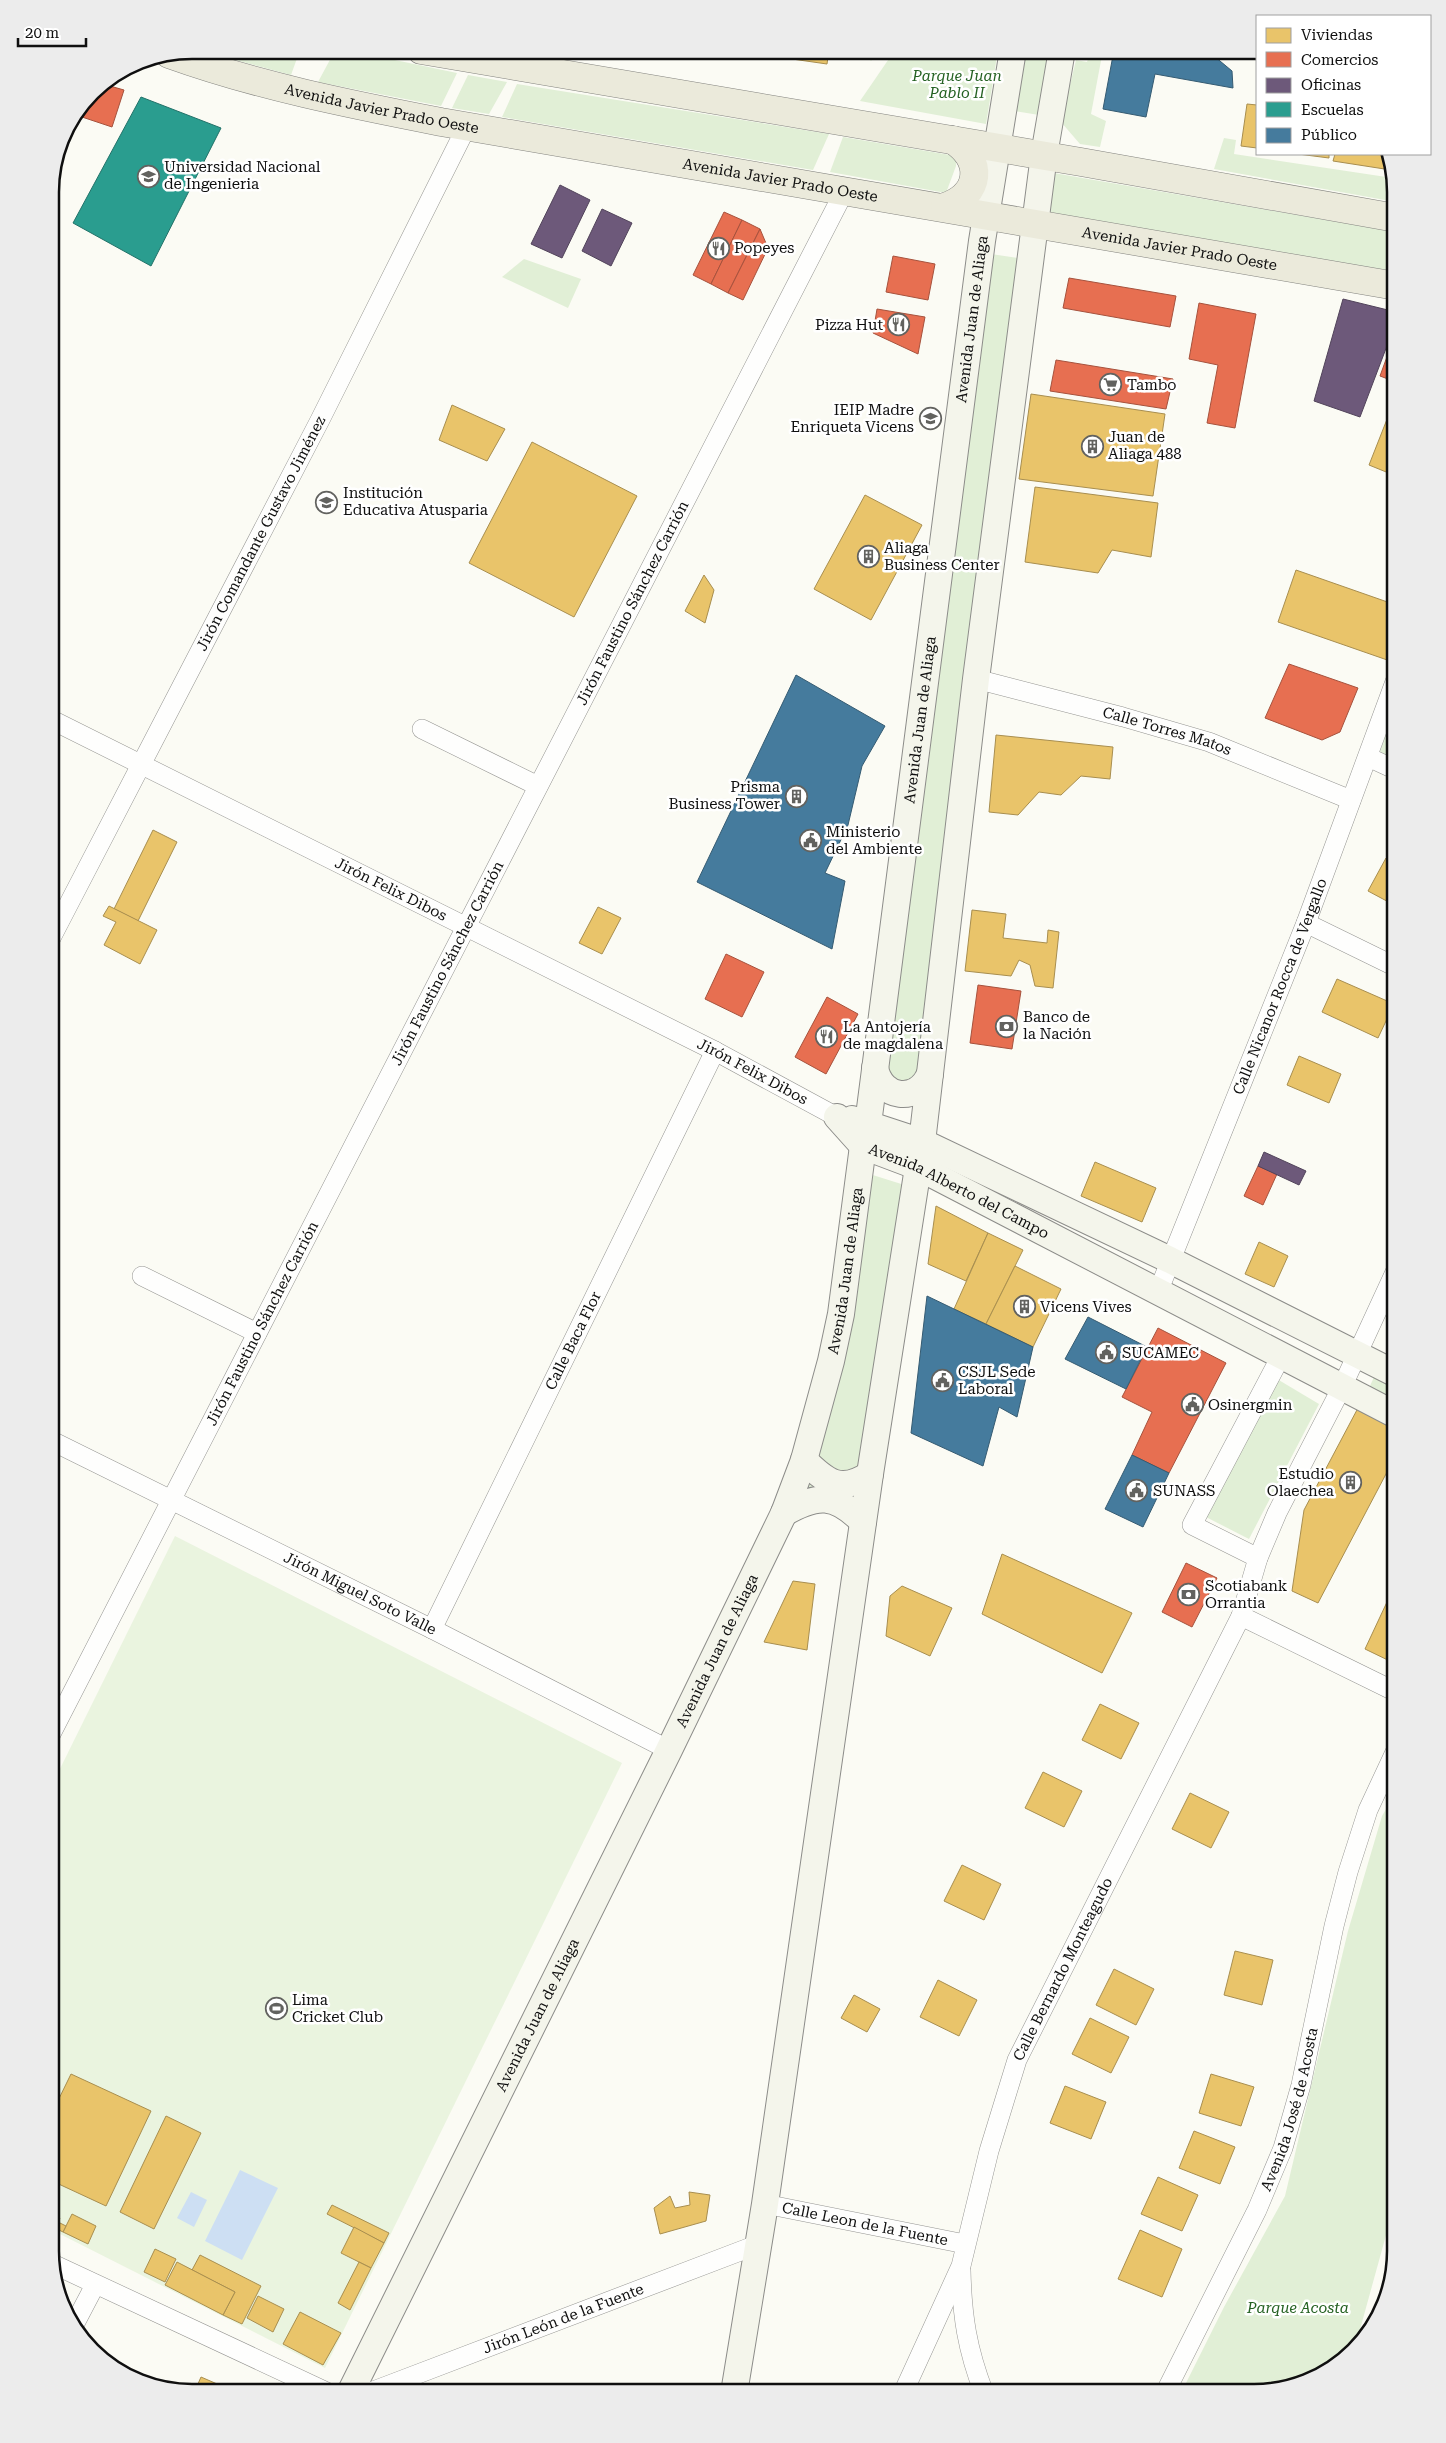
<svg xmlns="http://www.w3.org/2000/svg" width="1446" height="2443" font-family="'Roboto Serif',serif">
  <style>
    .green { fill: #e1efd6 }
    .pitch { fill: #eaf4df }
    .water { fill: #cddff3 }
    .homes { fill: #e9c46a; stroke: #a88e4f }
    .shops { fill: #e76f51; stroke: #a6523d }
    .offices { fill: #6d597a; stroke: #51435a }
    .schools { fill: #2a9d8f; stroke: #227269 }
    .public { fill: #457b9d; stroke: #355b72 }
    .lines { fill: none; stroke-linecap: round; stroke-linejoin: round }
    .minor-casing { stroke: #959592; stroke-width: 20 }
    .secondary-casing { stroke: #8c8c89; stroke-width: 28 }
    .primary-casing { stroke: #83837f; stroke-width: 29 }
    .minor { stroke: #fefefd; stroke-width: 19 }
    .secondary { stroke: #f4f5eb; stroke-width: 26 }
    .primary { stroke: #ebeadb; stroke-width: 28 }
    .labels { text-anchor: middle; dominant-baseline: central; stroke-width: 5; stroke-linejoin: round; paint-order: stroke }
    .park-label { font-size: 15px; font-style: italic; fill: #256223; stroke: #fff }
    .street-label { font-size: 15px; fill: #0f0f0f; stroke: #fff }
    .poi-label { font-size: 15px; fill: #0f0f0f; stroke: #fff; text-anchor: start }
    .rim { fill: none; stroke: #0f0f0f; stroke-width: 2.5 }
  </style>
  <rect width="100%" height="100%" fill="#fbfbf4"/>
  <g class="green">
    <polygon points="198,50 300,50 291,75"/>
    <polygon points="327,50 347,50 457,73 441,106 318,82 332,56"/>
    <polygon points="862,50 879,50 871,61"/>
    <polygon points="895,50 998,50 986,124 860,101"/>
    <polygon points="1027,50 1051,50 1039,115 1015,111"/>
    <polygon points="1091,50 1103,50 1091,114 1106,121 1100,147 1080,144 1061,122 1076,60 1087,62"/>
    <polygon points="468,75 507,82 489,114 452,108"/>
    <polygon points="517,84 829,134 813,170 502,117"/>
    <polygon points="843,137 956,156 956,166 946,193 830,172"/>
    <polygon points="1224,138 1236,140 1234,154 1393,178 1396,202 1214,169"/>
    <polygon points="1042,171 1396,232 1396,287 1036,223"/>
    <polygon points="991,254 1018,258 920,1105 874,1096"/>
    <polygon points="524,259 581,279 568,308 502,277"/>
    <polygon points="1391,718 1396,720 1396,770 1377,761"/>
    <polygon points="860,1171 914,1188 863,1522 805,1501"/>
    <polygon points="1374,1377 1396,1388 1396,1411 1366,1395"/>
    <polygon points="1277,1379 1319,1404 1249,1539 1204,1516"/>
    <polygon points="1396,1792 1396,2199 1356,2344 1317,2379 1254,2393 1181,2393 1224,2307 1285,2196 1348,1931 1382,1816"/>
  </g>
  <polygon class="pitch" points="175,1536 622,1763 325,2368 50,2229 50,1789"/>
  <g class="water">
    <polygon points="240,2170 278,2188 242,2260 205,2241"/>
    <polygon points="191,2192 207,2200 194,2227 177,2218"/>
  </g>
  <g class="homes">
    <polygon points="779,50 829,50 827,64 778,57"/>
    <polygon points="1247,104 1257,105 1257,148 1241,146"/>
    <polygon points="1298,154 1329,154 1329,158"/>
    <polygon points="1335,154 1387,154 1391,170 1333,161"/>
    <polygon points="1031,394 1165,414 1153,496 1019,479"/>
    <polygon points="1395,399 1396,399 1396,476 1369,465"/>
    <polygon points="452,405 505,429 487,461 439,440"/>
    <polygon points="532,442 637,496 574,617 469,563"/>
    <polygon points="1035,487 1158,503 1151,557 1112,550 1098,573 1025,562"/>
    <polygon points="865,495 922,525 871,620 814,589"/>
    <polygon points="1296,570 1396,605 1396,654 1393,662 1278,622"/>
    <polygon points="704,575 714,590 705,623 685,611"/>
    <polygon points="996,735 1113,747 1110,779 1081,776 1061,795 1039,792 1018,815 989,812"/>
    <polygon points="153,830 177,842 138,921 114,909"/>
    <polygon points="1386,858 1396,863 1396,906 1368,891"/>
    <polygon points="109,906 157,930 140,964 104,945 116,922 103,916"/>
    <polygon points="598,907 621,918 602,954 579,943"/>
    <polygon points="972,910 1006,914 1003,938 1047,943 1048,930 1059,932 1053,988 1035,986 1030,965 1019,960 1011,976 965,971"/>
    <polygon points="1337,979 1394,1004 1378,1038 1322,1012"/>
    <polygon points="1299,1056 1341,1074 1329,1103 1287,1085"/>
    <polygon points="1095,1162 1156,1188 1142,1222 1081,1196"/>
    <polygon points="936,1206 988,1233 966,1281 928,1264"/>
    <polygon points="988,1233 1023,1250 986,1324 954,1309"/>
    <polygon points="1259,1242 1288,1256 1274,1287 1245,1274"/>
    <polygon points="1015,1266 1061,1289 1033,1347 986,1324"/>
    <polygon points="1358,1408 1396,1427 1396,1455 1318,1603 1292,1591 1304,1510"/>
    <polygon points="1002,1554 1132,1613 1102,1673 982,1614"/>
    <polygon points="793,1581 815,1584 807,1650 764,1642"/>
    <polygon points="902,1586 952,1608 930,1656 886,1636 890,1596"/>
    <polygon points="1387,1602 1396,1606 1396,1664 1365,1649"/>
    <polygon points="1100,1704 1139,1723 1121,1759 1082,1740"/>
    <polygon points="1043,1772 1082,1791 1064,1827 1025,1808"/>
    <polygon points="1190,1793 1229,1812 1211,1848 1172,1829"/>
    <polygon points="962,1865 1001,1884 984,1920 944,1901"/>
    <polygon points="1235,1951 1273,1960 1262,2005 1224,1995"/>
    <polygon points="1114,1969 1154,1989 1136,2025 1096,2005"/>
    <polygon points="938,1980 977,2000 959,2036 920,2017"/>
    <polygon points="854,1995 880,2009 867,2032 841,2018"/>
    <polygon points="1090,2018 1129,2037 1111,2073 1072,2054"/>
    <polygon points="71,2074 151,2111 106,2206 50,2180 50,2117"/>
    <polygon points="1211,2074 1254,2087 1241,2126 1199,2113"/>
    <polygon points="1065,2086 1106,2102 1091,2139 1050,2123"/>
    <polygon points="166,2116 201,2133 154,2229 120,2212"/>
    <polygon points="1194,2131 1235,2147 1220,2184 1179,2168"/>
    <polygon points="1158,2177 1198,2195 1182,2231 1141,2214"/>
    <polygon points="689,2192 710,2195 706,2221 660,2234 654,2208 670,2196 675,2208 690,2205"/>
    <polygon points="50,2198 55,2201 50,2212"/>
    <polygon points="332,2205 389,2233 384,2243 327,2214"/>
    <polygon points="50,2213 60,2218 55,2228 50,2225"/>
    <polygon points="72,2214 96,2226 88,2244 63,2232"/>
    <polygon points="58,2222 66,2226 63,2232 55,2228"/>
    <polygon points="354,2227 384,2243 371,2268 341,2253"/>
    <polygon points="1140,2230 1182,2249 1162,2297 1118,2279"/>
    <polygon points="155,2249 176,2259 165,2282 144,2272"/>
    <polygon points="200,2255 261,2286 242,2324 223,2315 235,2292 192,2270"/>
    <polygon points="177,2262 235,2292 223,2315 165,2285"/>
    <polygon points="359,2262 371,2268 350,2310 338,2303"/>
    <polygon points="258,2296 284,2309 273,2332 247,2318"/>
    <polygon points="300,2312 341,2333 323,2365 283,2344"/>
    <polygon points="201,2377 238,2393 194,2393"/>
  </g>
  <g class="shops">
    <polygon points="103,84 124,90 112,127 76,115 92,91"/>
    <polygon points="724,212 742,220 711,284 693,275"/>
    <polygon points="742,220 760,229 728,293 711,284"/>
    <polygon points="760,229 768,248 743,300 728,293"/>
    <polygon points="893,256 935,264 928,300 886,292"/>
    <polygon points="1069,278 1176,296 1170,327 1063,308"/>
    <polygon points="1199,303 1256,314 1235,428 1207,423 1218,365 1189,359"/>
    <polygon points="877,309 925,317 918,354 873,333"/>
    <polygon points="1396,332 1396,382 1380,376"/>
    <polygon points="1056,360 1173,379 1166,409 1050,391"/>
    <polygon points="1289,664 1358,688 1340,732 1322,740 1265,718"/>
    <polygon points="726,954 764,972 742,1017 705,999"/>
    <polygon points="978,985 1021,991 1012,1049 970,1043"/>
    <polygon points="827,997 858,1014 826,1074 795,1057"/>
    <polygon points="1258,1166 1277,1174 1263,1205 1244,1196"/>
    <polygon points="1158,1328 1226,1363 1169,1473 1132,1455 1152,1412 1122,1397"/>
    <polygon points="1186,1563 1217,1578 1192,1627 1162,1612"/>
  </g>
  <g class="offices">
    <polygon points="560,185 590,200 562,258 531,244"/>
    <polygon points="602,209 632,223 611,266 582,251"/>
    <polygon points="1343,299 1396,312 1396,322 1360,417 1314,401"/>
    <polygon points="1264,1152 1306,1171 1299,1185 1258,1166"/>
  </g>
  <polygon class="schools" points="141,97 221,128 151,266 73,223"/>
  <g class="public">
    <polygon points="1114,50 1215,50 1214,56 1232,71 1233,88 1155,74 1146,117 1103,109"/>
    <polygon points="796,675 885,726 862,766 848,825 825,873 845,881 832,949 697,882"/>
    <polygon points="927,1296 1033,1347 1017,1417 999,1407 983,1466 911,1433"/>
    <polygon points="1088,1317 1147,1347 1126,1389 1065,1359"/>
    <polygon points="1132,1455 1169,1473 1143,1527 1105,1509"/>
  </g>
  <g class="lines">
    <defs>
      <g id="minor">
        <path id="s1" d="M976,679L1123,717L1209,742L1351,800"/>
        <path id="s2" d="M50,719L715,1051L837,1117"/>
        <polyline points="422,729 538,786"/>
        <polyline points="1368,757 1396,770"/>
        <polyline points="1306,923 1396,967"/>
        <path id="s3" d="M50,940L320,420L467,126"/>
        <polyline points="142,1276 257,1333"/>
        <path id="s4" d="M1158,1292L1306,923L1396,679"/>
        <path id="s5" d="M50,1440L432,1629L669,1750"/>
        <polyline points="1258,1558 1192,1525 1281,1356"/>
        <polyline points="1241,1616 1396,1692"/>
        <path id="s6" d="M432,1629L715,1051"/>
        <path id="s7" d="M50,1736L845,190"/>
        <path id="s8" d="M765,2204L965,2244"/>
        <polyline points="53,2264 329,2393"/>
        <path d="M961,2270C962,2316 967,2349 984,2393"/>
        <polyline points="74,2325 95,2285"/>
        <path id="s9" d="M368,2393L759,2244"/>
        <path id="s10" d="M903,2393L961,2266L989,2151L1017,2060L1241,1616L1258,1558L1277,1513L1342,1387L1396,1270"/>
        <path id="s11" d="M1165,2393L1257,2210L1283,2148L1301,2085L1334,1926L1348,1872L1368,1810L1396,1750"/>
      </g>
      <g id="secondary">
        <path d="M875,1068C881,1099 917,1104 930,1074"/>
        <path id="s12" d="M837,1117L863,1146L916,1166L1396,1415"/>
        <polyline points="852,1119 922,1142 1170,1260 1396,1374"/>
        <path d="M804,1460C826,1482 841,1494 870,1474"/>
        <path d="M784,1513C817,1494 835,1493 863,1522"/>
        <path id="s13" d="M350,2393L669,1750L784,1513L804,1460L831,1361L841,1314L863,1146L868,1124L982,241L1013,50"/>
        <polyline points="734,2393 765,2204 870,1474 922,1142 976,679 1044,155 1062,50"/>
      </g>
      <g id="primary">
        <polyline points="421,50 1081,162 1396,218"/>
        <path id="s14" d="M169,54C258,86 349,104 441,122L1396,286"/>
        <path d="M945,207C981,194 984,161 953,140"/>
      </g>
    </defs>
    <use href="#minor" class="minor-casing"/>
    <use href="#secondary" class="secondary-casing"/>
    <use href="#primary" class="primary-casing"/>
    <use href="#minor" class="minor"/>
    <use href="#secondary" class="secondary"/>
    <use href="#primary" class="primary"/>
  </g>
  <defs>
    <symbol id="university-ring" viewBox="-11 -11 22 22"><circle r="9.5" fill="#fff" stroke="#62625f" stroke-width="1.5"/><path d="M0-5L7-2L0 1L-7-2ZM-4 1L0 2.5L4 1V4Q0 6-4 4Z" fill="#62625f"/></symbol>
    <symbol id="restaurant-ring" viewBox="-11 -11 22 22"><circle r="9.5" fill="#fff" stroke="#62625f" stroke-width="1.5"/><path d="M-5-6h1v4h1v-4h1v4h1v-4h1v5L-1.5 .5V6h-2V.5L-5-1ZM5-6V6H3V1.5H1.5Q1.5-4 5-6Z" fill="#62625f"/></symbol>
    <symbol id="supermarket-ring" viewBox="-11 -11 22 22"><circle r="9.5" fill="#fff" stroke="#62625f" stroke-width="1.5"/><path d="M-6-5.5h2.5l.6 2H6L4.5 2H-2.5L-4.4-4H-6ZM-1.5 3.2a1.3 1.3 0 1 0 .1 0ZM3 3.2a1.3 1.3 0 1 0 .1 0Z" fill="#62625f"/></symbol>
    <symbol id="school-ring" viewBox="-11 -11 22 22"><circle r="9.5" fill="#fff" stroke="#62625f" stroke-width="1.5"/><path d="M0-5L7-2L0 1L-7-2ZM-4 1L0 2.5L4 1V4Q0 6-4 4Z" fill="#62625f"/></symbol>
    <symbol id="building-ring" viewBox="-11 -11 22 22"><circle r="9.5" fill="#fff" stroke="#62625f" stroke-width="1.5"/><path d="M-4-6H4V6H1V3H-1V6H-4ZM-2.5-4.3h1.7v1.8h-1.7ZM.8-4.3h1.7v1.8H.8ZM-2.5-1h1.7V.8h-1.7ZM.8-1h1.7V.8H.8Z" fill="#62625f"/></symbol>
    <symbol id="civic-ring" viewBox="-11 -11 22 22"><circle r="9.5" fill="#fff" stroke="#62625f" stroke-width="1.5"/><path d="M-.6-6.5H3V-4.5H.6V-3L4-1V1h2V6H-6V1h2V-1L-.6-3ZM-1.2 2.5V6h2.4V2.5Z" fill="#62625f"/></symbol>
    <symbol id="bank-ring" viewBox="-11 -11 22 22"><circle r="9.5" fill="#fff" stroke="#62625f" stroke-width="1.5"/><path d="M-6-4H6V4H-6ZM0-2.3a2.3 2.3 0 1 0 0 4.6a2.3 2.3 0 1 0 0-4.6Z" fill="#62625f"/></symbol>
    <symbol id="stadium-ring" viewBox="-11 -11 22 22"><circle r="9.5" fill="#fff" stroke="#62625f" stroke-width="1.5"/><path d="M0-5a6.5 5 0 1 0 0 10a6.5 5 0 1 0 0-10ZM-3.5-1.8h7v3.6h-7Z" fill="#62625f"/></symbol>
  </defs>
  <g fill-rule="evenodd">
    <use href="#university-ring" x="136" y="164" width="25" height="25"/>
    <use href="#restaurant-ring" x="706" y="236" width="25" height="25"/>
    <use href="#restaurant-ring" x="886" y="312" width="25" height="25"/>
    <use href="#supermarket-ring" x="1098" y="372" width="25" height="25"/>
    <use href="#school-ring" x="918" y="406" width="25" height="25"/>
    <use href="#building-ring" x="1080" y="434" width="25" height="25"/>
    <use href="#school-ring" x="314" y="490" width="25" height="25"/>
    <use href="#building-ring" x="856" y="544" width="25" height="25"/>
    <use href="#building-ring" x="784" y="784" width="25" height="25"/>
    <use href="#civic-ring" x="798" y="828" width="25" height="25"/>
    <use href="#bank-ring" x="994" y="1014" width="25" height="25"/>
    <use href="#restaurant-ring" x="814" y="1024" width="25" height="25"/>
    <use href="#building-ring" x="1012" y="1294" width="25" height="25"/>
    <use href="#civic-ring" x="1094" y="1340" width="25" height="25"/>
    <use href="#civic-ring" x="930" y="1368" width="25" height="25"/>
    <use href="#civic-ring" x="1180" y="1392" width="25" height="25"/>
    <use href="#building-ring" x="1338" y="1470" width="25" height="25"/>
    <use href="#civic-ring" x="1124" y="1478" width="25" height="25"/>
    <use href="#bank-ring" x="1176" y="1582" width="25" height="25"/>
    <use href="#stadium-ring" x="264" y="1996" width="25" height="25"/>
  </g>
  <g class="labels">
    <g class="park-label">
      <text x="957" y="76">Parque Juan<tspan x="957" dy="17">Pablo II</tspan></text>
      <text x="1298" y="2308">Parque Acosta</text>
    </g>
    <g class="street-label">
      <text stroke="none"><textPath href="#s14" startOffset="220">Avenida Javier Prado Oeste</textPath></text>
      <text stroke="none"><textPath href="#s14" startOffset="625">Avenida Javier Prado Oeste</textPath></text>
      <text stroke="none"><textPath href="#s14" startOffset="1030">Avenida Javier Prado Oeste</textPath></text>
      <text stroke="none"><textPath href="#s13" startOffset="2192">Avenida Juan de Aliaga</textPath></text>
      <text stroke="none"><textPath href="#s3" startOffset="458">Jirón Comandante Gustavo Jiménez</textPath></text>
      <text stroke="none"><textPath href="#s7" startOffset="1274">Jirón Faustino Sánchez Carrión</textPath></text>
      <text stroke="none"><textPath href="#s13" startOffset="1788">Avenida Juan de Aliaga</textPath></text>
      <text stroke="none"><textPath href="#s1" startOffset="198">Calle Torres Matos</textPath></text>
      <text stroke="none"><textPath href="#s2" startOffset="381">Jirón Felix Dibos</textPath></text>
      <text stroke="none"><textPath href="#s7" startOffset="869">Jirón Faustino Sánchez Carrión</textPath></text>
      <text stroke="none"><textPath href="#s4" startOffset="329">Calle Nicanor Rocca de Vergallo</textPath></text>
      <text stroke="none"><textPath href="#s2" startOffset="786">Jirón Felix Dibos</textPath></text>
      <text stroke="none"><textPath href="#s12" startOffset="145">Avenida Alberto del Campo</textPath></text>
      <text stroke="none"><textPath href="#s13" startOffset="1232">Avenida Juan de Aliaga</textPath></text>
      <text stroke="none"><textPath href="#s7" startOffset="464">Jirón Faustino Sánchez Carrión</textPath></text>
      <text stroke="none"><textPath href="#s6" startOffset="321">Calle Baca Flor</textPath></text>
      <text stroke="none"><textPath href="#s5" startOffset="346">Jirón Miguel Soto Valle</textPath></text>
      <text stroke="none"><textPath href="#s13" startOffset="828">Avenida Juan de Aliaga</textPath></text>
      <text stroke="none"><textPath href="#s10" startOffset="455">Calle Bernardo Monteagudo</textPath></text>
      <text stroke="none"><textPath href="#s13" startOffset="422">Avenida Juan de Aliaga</textPath></text>
      <text stroke="none"><textPath href="#s11" startOffset="311">Avenida José de Acosta</textPath></text>
      <text stroke="none"><textPath href="#s8" startOffset="102">Calle Leon de la Fuente</textPath></text>
      <text stroke="none"><textPath href="#s9" startOffset="209">Jirón León de la Fuente</textPath></text>
    </g>
    <g class="poi-label">
      <text x="164" y="167">Universidad Nacional<tspan x="164" dy="17">de Ingenieria</tspan></text>
      <text x="734" y="248">Popeyes</text>
      <text x="883" y="325" text-anchor="end">Pizza Hut</text>
      <text x="1127" y="385">Tambo</text>
      <text x="914" y="410" text-anchor="end">IEIP Madre<tspan x="914" dy="17">Enriqueta Vicens</tspan></text>
      <text x="1108" y="437">Juan de<tspan x="1108" dy="17">Aliaga 488</tspan></text>
      <text x="343" y="493">Institución<tspan x="343" dy="17">Educativa Atusparia</tspan></text>
      <text x="884" y="548">Aliaga<tspan x="884" dy="17">Business Center</tspan></text>
      <text x="780" y="787" text-anchor="end">Prisma<tspan x="780" dy="17">Business Tower</tspan></text>
      <text x="826" y="832">Ministerio<tspan x="826" dy="17">del Ambiente</tspan></text>
      <text x="1023" y="1017">Banco de<tspan x="1023" dy="17">la Nación</tspan></text>
      <text x="843" y="1027">La Antojería<tspan x="843" dy="17">de magdalena</tspan></text>
      <text x="1040" y="1307">Vicens Vives</text>
      <text x="1122" y="1353">SUCAMEC</text>
      <text x="958" y="1372">CSJL Sede<tspan x="958" dy="17">Laboral</tspan></text>
      <text x="1208" y="1405">Osinergmin</text>
      <text x="1334" y="1474" text-anchor="end">Estudio<tspan x="1334" dy="17">Olaechea</tspan></text>
      <text x="1153" y="1491">SUNASS</text>
      <text x="1205" y="1586">Scotiabank<tspan x="1205" dy="17">Orrantia</tspan></text>
      <text x="292" y="2000">Lima<tspan x="292" dy="17">Cricket Club</tspan></text>
    </g>
  </g>
  <path d="M0 0H1446V2443H0ZM192 59H1254A133 133 0 0 1 1387 192V2251A133 133 0 0 1 1254 2384H192A133 133 0 0 1 59 2251V192A133 133 0 0 1 192 59Z" fill="#ececec" fill-rule="evenodd"/>
  <path class="rim" d="M192 59H1254A133 133 0 0 1 1387 192V2251A133 133 0 0 1 1254 2384H192A133 133 0 0 1 59 2251V192A133 133 0 0 1 192 59Z"/>
  <rect x="1256" y="15" width="175" height="140" fill="#ffffff" stroke="#9f9f9f"/>
  <rect x="1266" y="28" width="25" height="15" fill="#e9c46a" stroke="#9f9f9f"/>
  <text x="1301" y="40" font-size="15" fill="#0f0f0f">Viviendas</text>
  <rect x="1266" y="52" width="25" height="15" fill="#e76f51" stroke="#9f9f9f"/>
  <text x="1301" y="65" font-size="15" fill="#0f0f0f">Comercios</text>
  <rect x="1266" y="78" width="25" height="15" fill="#6d597a" stroke="#9f9f9f"/>
  <text x="1301" y="90" font-size="15" fill="#0f0f0f">Oficinas</text>
  <rect x="1266" y="102" width="25" height="15" fill="#2a9d8f" stroke="#9f9f9f"/>
  <text x="1301" y="115" font-size="15" fill="#0f0f0f">Escuelas</text>
  <rect x="1266" y="128" width="25" height="15" fill="#457b9d" stroke="#9f9f9f"/>
  <text x="1301" y="140" font-size="15" fill="#0f0f0f">Público</text>
  <path d="M18 38v8h68v-8" fill="none" stroke="#0f0f0f" stroke-width="2.5"/>
  <text x="25" y="38" font-size="15" fill="#0f0f0f" stroke="#ffffff" stroke-width="4" paint-order="stroke">20 m</text>
</svg>
